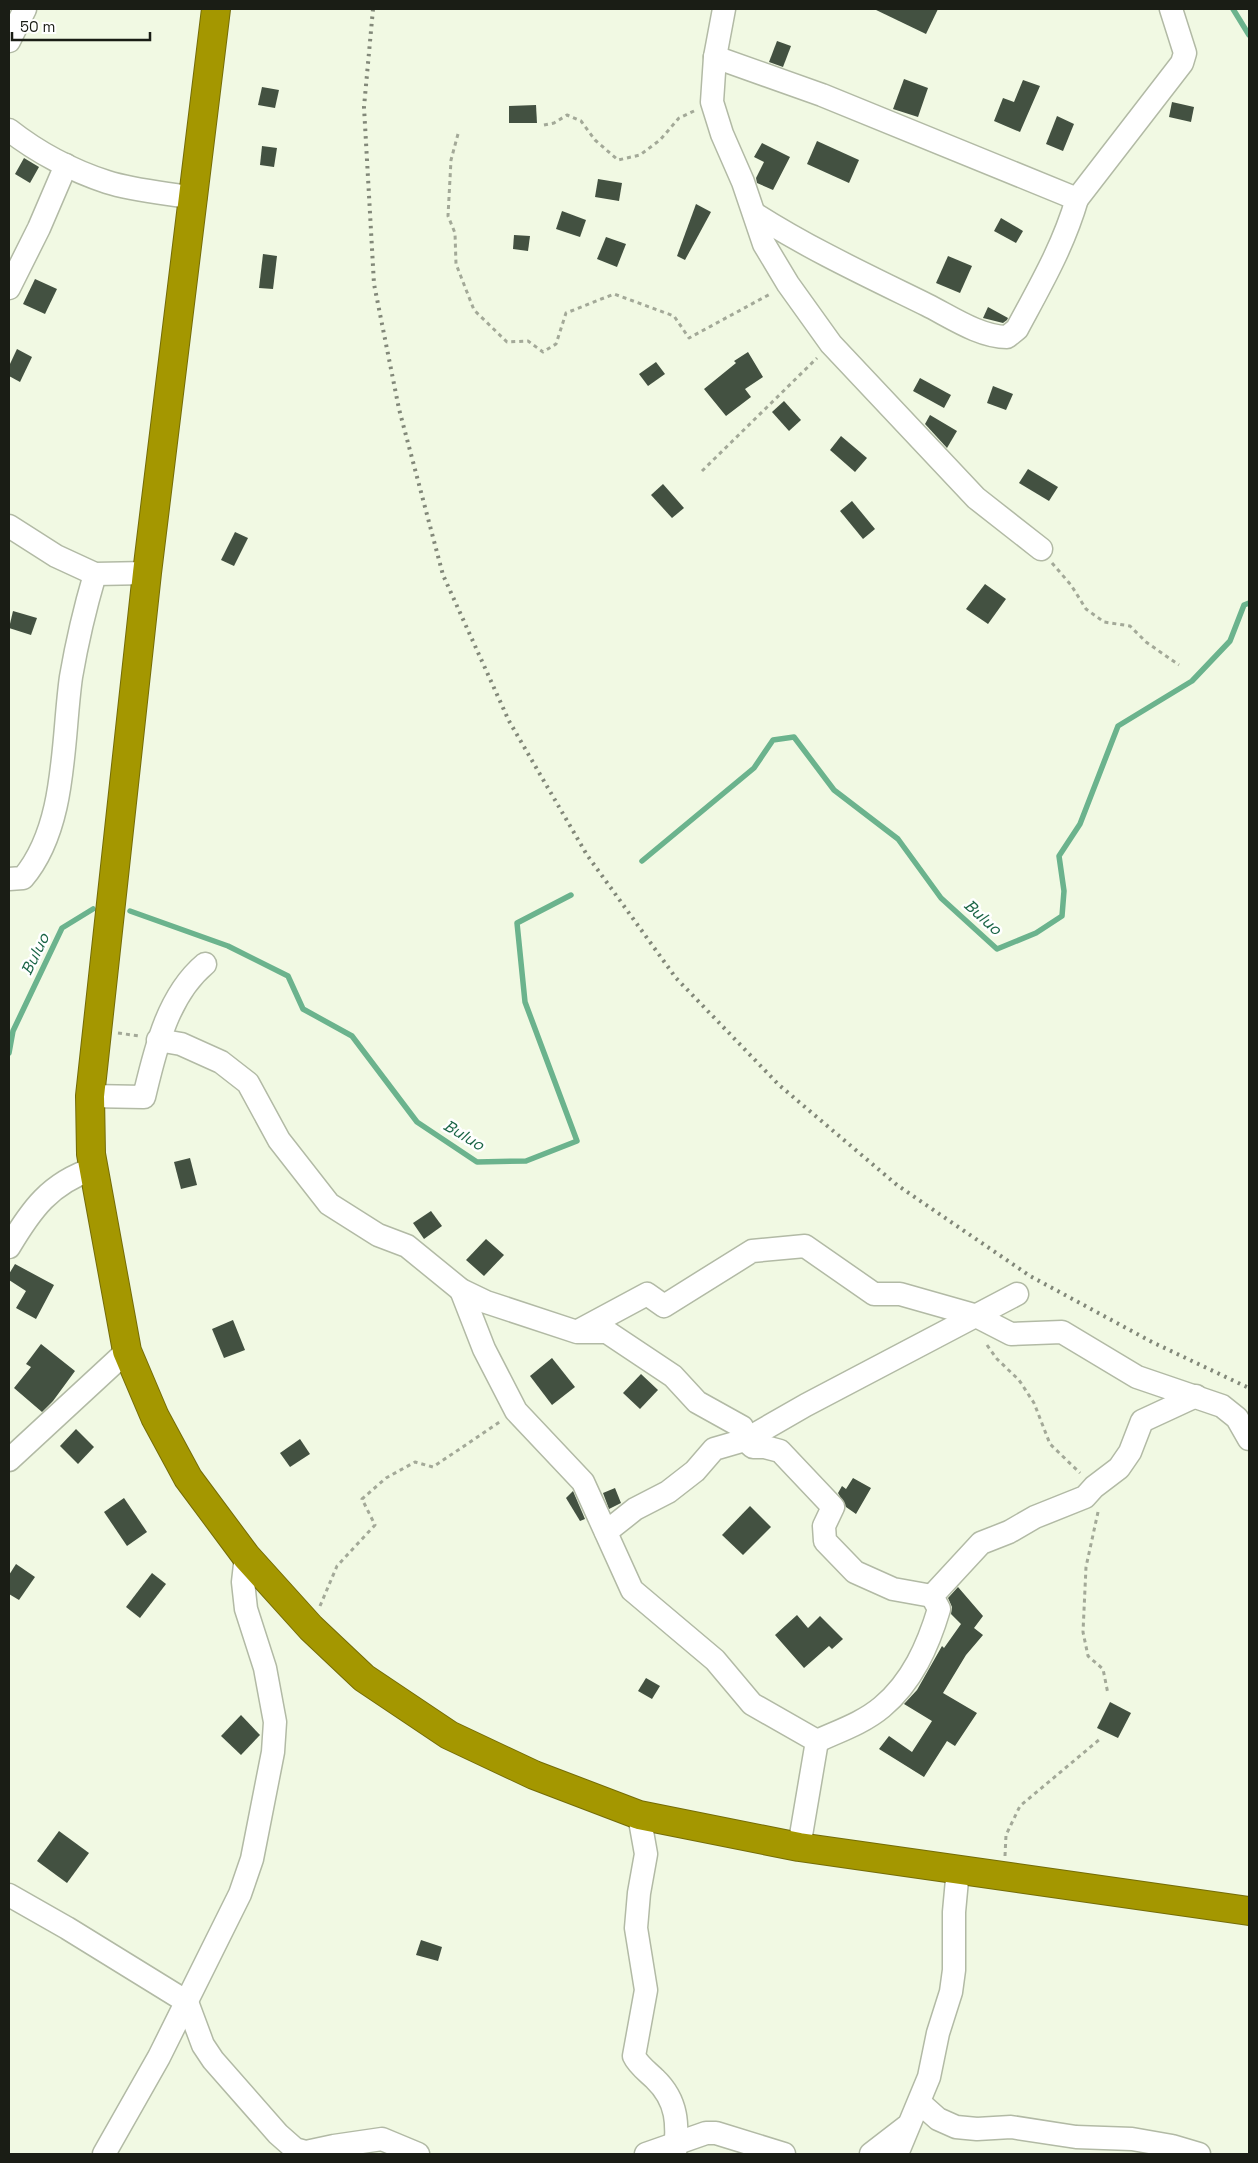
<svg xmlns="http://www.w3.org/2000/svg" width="1258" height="2163" font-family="'Space Grotesk',sans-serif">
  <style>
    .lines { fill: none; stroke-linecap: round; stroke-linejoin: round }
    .stream { stroke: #6bb38d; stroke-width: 5.5 }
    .building { fill: #435141 }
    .street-casing { stroke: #b2baa5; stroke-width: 25 }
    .highway-casing { stroke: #746c07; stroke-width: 30 }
    .path { stroke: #a3a998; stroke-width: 3; stroke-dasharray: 4 4; stroke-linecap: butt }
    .street { stroke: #fff; stroke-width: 22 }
    .highway { stroke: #a49700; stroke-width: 28 }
    .rail { stroke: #828879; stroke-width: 4; stroke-dasharray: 2.5 5; stroke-linecap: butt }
    .labels { text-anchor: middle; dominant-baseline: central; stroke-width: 5; stroke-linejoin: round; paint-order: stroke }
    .water-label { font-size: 16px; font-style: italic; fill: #1a6546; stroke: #fff }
  </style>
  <rect width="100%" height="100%" fill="#f1f9e3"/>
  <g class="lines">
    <g class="stream">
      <polyline points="1233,9 1249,35"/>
      <polyline points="642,861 754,768 773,740 794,737 834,790 898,839 941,898 997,949 1036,933 1062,916 1064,891 1059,856 1080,824 1118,726 1192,681 1230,641 1244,605 1249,603"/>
      <polyline points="130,911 228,946 288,976 303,1009 352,1036 417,1122 477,1162 526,1161 577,1141 525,1002 517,923 571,895"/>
      <polyline points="9,1053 13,1031 62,928 93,909"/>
    </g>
  </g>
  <g class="building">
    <polygon points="874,9 938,9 926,34"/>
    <polygon points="777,41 791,46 783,67 769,62"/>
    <polygon points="904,79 928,88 918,117 893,109"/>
    <polygon points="1023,80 1040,86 1020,132 994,121 1003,98 1014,102"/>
    <polygon points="262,87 279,90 275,108 258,105"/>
    <polygon points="1172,102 1194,107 1191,122 1169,117"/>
    <polygon points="536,105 537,123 509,123 509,106"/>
    <polygon points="1057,116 1074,124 1063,151 1046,144"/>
    <polygon points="817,141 859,160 849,183 807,164"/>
    <polygon points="762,143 790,157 773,190 757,183 756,178 764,162 754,157"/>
    <polygon points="262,146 277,148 274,167 260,165"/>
    <polygon points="24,158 39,167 30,183 15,174"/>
    <polygon points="598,179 622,183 619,201 595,197"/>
    <polygon points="696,204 711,212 685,260 677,256"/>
    <polygon points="562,211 586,220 580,237 556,229"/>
    <polygon points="1001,218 1023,231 1016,243 994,231"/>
    <polygon points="514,235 530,236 528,251 513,249"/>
    <polygon points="606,237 626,244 617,267 597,259"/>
    <polygon points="263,254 277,256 273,289 259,288"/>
    <polygon points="948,256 972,266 960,293 936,283"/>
    <polygon points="35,279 57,289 45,314 23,304"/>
    <polygon points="988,307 1008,318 1007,320 1003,323 983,318"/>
    <polygon points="17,349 32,357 20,382 9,376 9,366"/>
    <polygon points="748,352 763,377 745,389 751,397 726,416 704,389 736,363 734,361"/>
    <polygon points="656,362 665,374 648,386 639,374"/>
    <polygon points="920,378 951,395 944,408 913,391"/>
    <polygon points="993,386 1013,394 1006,410 987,403"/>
    <polygon points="784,401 801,420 789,431 772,412"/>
    <polygon points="930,415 957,431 947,448 925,424"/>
    <polygon points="841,436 867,458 855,472 830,450"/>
    <polygon points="1028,469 1058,487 1049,501 1019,483"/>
    <polygon points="663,484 684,508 672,518 651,495"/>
    <polygon points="852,501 875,529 863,539 840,511"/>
    <polygon points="235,532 248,538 234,566 221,560"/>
    <polygon points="985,584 1006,599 988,624 966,609"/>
    <polygon points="13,611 37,618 31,635 9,628"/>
    <polygon points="190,1158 197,1185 181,1189 174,1162"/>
    <polygon points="431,1211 442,1226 424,1239 413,1223"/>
    <polygon points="486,1239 504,1255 484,1276 466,1260"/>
    <polygon points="15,1264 54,1285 36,1319 16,1308 26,1291 9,1280 9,1274"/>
    <polygon points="233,1320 245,1350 224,1358 212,1329"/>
    <polygon points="41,1344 75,1371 53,1401 42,1412 14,1388 31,1367 26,1364"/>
    <polygon points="552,1358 575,1387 552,1405 530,1376"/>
    <polygon points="641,1374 658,1390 640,1409 623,1393"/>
    <polygon points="76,1429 94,1447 78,1464 60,1446"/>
    <polygon points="300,1439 310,1454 290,1467 280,1453"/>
    <polygon points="853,1478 871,1488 856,1514 846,1507 838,1493 842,1486 846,1489"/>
    <polygon points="615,1488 621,1503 609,1509 603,1493"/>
    <polygon points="573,1491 585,1519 580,1521 566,1498"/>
    <polygon points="124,1498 147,1532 127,1546 104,1512"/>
    <polygon points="750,1506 771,1527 743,1555 722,1535"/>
    <polygon points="16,1564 35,1577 19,1600 9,1594 9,1575"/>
    <polygon points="152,1573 166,1584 140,1618 126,1607"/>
    <polygon points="958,1587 983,1616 974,1628 983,1635 966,1655 943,1693 977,1713 955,1746 947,1741 924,1777 879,1749 889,1736 912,1752 932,1721 904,1704 917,1690 942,1646 944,1648 961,1624 951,1614 952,1607 948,1598"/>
    <polygon points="797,1615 808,1628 820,1616 843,1639 832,1649 829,1646 804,1668 775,1635"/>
    <polygon points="646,1678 660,1686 652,1699 638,1691"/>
    <polygon points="1110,1702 1131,1713 1118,1738 1097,1728"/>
    <polygon points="241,1715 260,1735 241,1755 221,1736"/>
    <polygon points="59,1831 89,1853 67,1883 37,1861"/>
    <polygon points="421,1940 442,1947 438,1961 416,1955"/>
  </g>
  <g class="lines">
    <defs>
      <g id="street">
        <polyline points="724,9 715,57 712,102 722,134 743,182 764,244 788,284 831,344 976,498 1041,549"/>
        <polyline points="9,41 25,9"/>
        <polyline points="715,57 822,95 1077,199 1182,63 1185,53 1171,9"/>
        <path d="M9,130C37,152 73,171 107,182C135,191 167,193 195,198"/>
        <path d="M755,214C810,249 868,276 927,305C951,317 980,337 1007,337L1017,329C1040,286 1063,247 1077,199"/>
        <polyline points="9,288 39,228 66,165"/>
        <polyline points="9,526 56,556 95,574 147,573"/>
        <path d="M9,879L23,878C67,826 62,741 71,677C77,642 85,608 95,574"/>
        <polyline points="158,1040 181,1044 221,1062 248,1083 279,1140 329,1204 378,1235 407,1246 461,1290 486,1302 577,1332 607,1332 673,1376 697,1402 742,1427 745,1440 753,1447 765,1447 780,1451 833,1507 824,1526 825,1541 855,1572 893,1589 932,1596"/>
        <path d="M90,1096L144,1097C155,1051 167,996 205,964"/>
        <path d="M9,1247C31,1210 50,1183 93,1169"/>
        <polyline points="461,1290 484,1349 516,1411 583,1482 632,1590 715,1660 752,1704 817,1741 799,1847"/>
        <polyline points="580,1330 647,1294 664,1306 752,1251 805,1246 874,1294 900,1294 974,1315 1011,1334 1062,1332 1137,1377 1222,1406 1237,1418 1249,1439"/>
        <polyline points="9,1460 127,1351"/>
        <polyline points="606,1532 635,1509 668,1492 695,1471 714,1449 745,1440 806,1405 1017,1294"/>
        <path d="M817,1741C839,1731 863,1723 882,1707C912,1682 928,1646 939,1609L932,1596L981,1543L1009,1532L1035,1517L1085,1497L1094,1487L1119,1468L1130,1452L1142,1421L1196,1396"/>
        <path d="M639,1815L646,1854L639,1893L636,1928L646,1990L634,2056C638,2065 648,2072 655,2079C678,2101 678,2125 675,2154"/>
        <polyline points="9,1895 67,1928 187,2002 203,2045 213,2060 278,2134 295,2149 306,2152 334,2146 382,2139 418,2154"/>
        <polyline points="920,2103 938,2119 956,2127 977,2129 1011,2127 1076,2137 1132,2139 1172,2146 1199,2154"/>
        <polyline points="104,2154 159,2057 240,1894 252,1859 273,1752 275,1722 265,1668 246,1609 243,1582 246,1556"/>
        <polyline points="646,2154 706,2133 716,2133 784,2154"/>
        <polyline points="871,2154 906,2127"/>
        <polyline points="897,2154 929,2077 938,2033 951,1992 954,1970 954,1912 958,1869"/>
      </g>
      <polyline id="highway" points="216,9 147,573 90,1096 91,1154 127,1351 155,1417 188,1478 246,1556 311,1628 364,1678 449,1735 534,1775 639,1815 799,1847 1249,1911"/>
    </defs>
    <use href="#street" class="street-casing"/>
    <use href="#highway" class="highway-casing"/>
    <g class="path">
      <polyline points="544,125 554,123 567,115 581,121 595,140 618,160 640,155 660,140 679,118 694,111"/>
      <polyline points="458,134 451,160 448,216 455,233 456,264 474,310 507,342 528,341 543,352 556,344 566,313 614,294 674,316 689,338 772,293"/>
      <polyline points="702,471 817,358"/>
      <polyline points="1052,563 1071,585 1086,609 1104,622 1130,626 1146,642 1179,665"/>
      <polyline points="118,1033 139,1036"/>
      <polyline points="987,1345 997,1359 1019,1380 1034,1403 1050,1444 1080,1473"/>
      <polyline points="1098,1512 1086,1567 1083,1632 1088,1656 1103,1669 1108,1694"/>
      <polyline points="320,1606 337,1566 375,1525 362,1499 386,1478 415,1462 433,1467 501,1421"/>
      <polyline points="1005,1856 1006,1835 1020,1806 1100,1739"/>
    </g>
    <use href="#street" class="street"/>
    <use href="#highway" class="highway"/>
    <polyline class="rail" points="373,9 364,107 374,284 399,409 443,575 509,721 587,855 676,978 779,1085 897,1185 1030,1276 1152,1342 1249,1388"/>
  </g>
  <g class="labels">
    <g class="water-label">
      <text transform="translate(983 917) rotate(42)">Buluo</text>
      <text transform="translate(35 954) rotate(-64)">Buluo</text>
      <text transform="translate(464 1135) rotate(31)">Buluo</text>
    </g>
  </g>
  <rect width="1258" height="2163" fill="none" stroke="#1a1d15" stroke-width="20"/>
  <path d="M12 32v8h138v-8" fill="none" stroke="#1a1d15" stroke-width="2.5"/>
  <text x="20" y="32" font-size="15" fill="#1a1d15" stroke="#ffffff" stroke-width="4" paint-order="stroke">50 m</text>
</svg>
